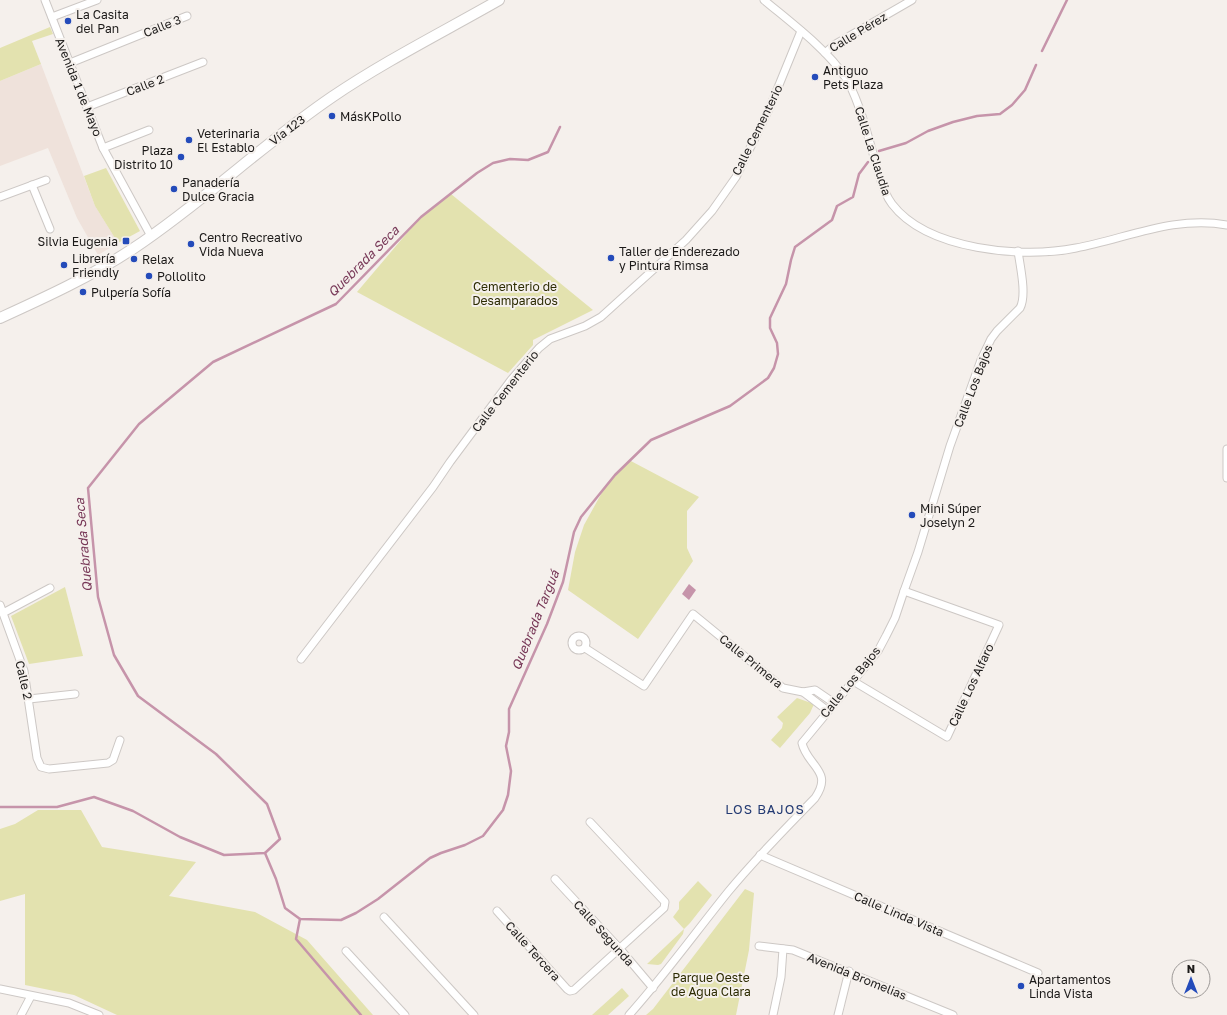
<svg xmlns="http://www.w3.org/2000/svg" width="1227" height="1015" font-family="'Golos Text',sans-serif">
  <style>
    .built { fill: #efe2db }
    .green { fill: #e3e2af }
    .water { fill: #c694aa }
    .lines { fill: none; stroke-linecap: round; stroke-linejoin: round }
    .stream { stroke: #c694aa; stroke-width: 2.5 }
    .street-casing { stroke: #cdc8c5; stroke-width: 9 }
    .secondary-casing { stroke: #cdc8c5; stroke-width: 12 }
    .street { stroke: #fff; stroke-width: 7 }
    .secondary { stroke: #fff; stroke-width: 10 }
    .poi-dot { fill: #244bba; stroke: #f5f0ec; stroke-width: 1.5 }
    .labels { text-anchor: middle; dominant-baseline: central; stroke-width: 4; stroke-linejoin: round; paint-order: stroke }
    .poi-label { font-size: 12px; fill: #1c1a19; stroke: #f5f0ec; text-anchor: start }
    .street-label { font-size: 12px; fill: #1c1a19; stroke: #f5f0ec }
    .park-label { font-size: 12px; fill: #2c2b02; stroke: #f5f0ec }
    .water-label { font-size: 13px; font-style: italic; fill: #783958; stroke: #f5f0ec }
    .neighbourhood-label { font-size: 13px; letter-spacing: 1px; fill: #243b73; stroke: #f5f0ec }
  </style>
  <rect width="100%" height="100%" fill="#f5f0ec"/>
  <polygon class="built" points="41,64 95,206 118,243 98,255 77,218 48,148 0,166 0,81"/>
  <g class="green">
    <polygon points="50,27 53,34 32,41 41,64 0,81 0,48"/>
    <polygon points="106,168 140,231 118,243 95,206 84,176"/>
    <polygon points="451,194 593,310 533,340 533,345 508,373 357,292 418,220"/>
    <polygon points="629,460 699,497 687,511 687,548 693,561 638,639 568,590 575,552 584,525 605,487"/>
    <polygon points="65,587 83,656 29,664 11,616"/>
    <polygon points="797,698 814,704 810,713 780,748 771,740 782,728 783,723 777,717"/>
    <polygon points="38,810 81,810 102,847 196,862 169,896 255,912 307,940 373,1015 117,1015 74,995 25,985 25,894 0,901 0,829 15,824"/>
    <polygon points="698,881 712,895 690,923 684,929 683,934 661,964 658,965 647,964 684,929 673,917 679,909 679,902"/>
    <polygon points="745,889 754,893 749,950 736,1015 646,1015 653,1009"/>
    <polygon points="622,988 629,996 608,1015 592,1015"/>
  </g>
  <polygon class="water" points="689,584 696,590 689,600 682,594"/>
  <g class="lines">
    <g class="stream">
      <polyline points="1042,51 1067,0"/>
      <polyline points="879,151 906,143 928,131 953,122 977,116 1000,114 1012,105 1025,90 1036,65"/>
      <polyline points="0,807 57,807 94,797 133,811 180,837 224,855 265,853 280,839 267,804 216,754 138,696 114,655 98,597 88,488 139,424 213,362 336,304 421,217 477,173 493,163 510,159 528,160 548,152 560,127"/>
      <polyline points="265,853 276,879 285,908 300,919 341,920 356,913 378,899 430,858 441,853 465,845 483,836 503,810 508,795 511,771 506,746 509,732 509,709 547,624 563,582 574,532 581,517 615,475 651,440 730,406 768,378 774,368 778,354 777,343 770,328 770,318 786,284 791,260 795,247 832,220 837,206 853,197 859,174 868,162"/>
      <polyline points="300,919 296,939 361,1015"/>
    </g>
    <defs>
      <g id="street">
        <polyline points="45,0 103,148 151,236"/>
        <path d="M764,0C789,21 828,50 845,77C852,87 856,99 860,110C867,130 872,151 878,171C881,182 885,195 892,204C927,250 1023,259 1076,248C1125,239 1175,215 1227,225"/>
        <polyline points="52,17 97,0"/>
        <polyline points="825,53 834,45 912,0"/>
        <polyline points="70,63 187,16"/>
        <polyline points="87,107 203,62"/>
        <polyline points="103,148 149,130"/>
        <polyline points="32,185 50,229"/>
        <polyline points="0,197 46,180"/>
        <polyline points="1227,449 1227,478"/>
        <polyline points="0,605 24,671 37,758 41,767 49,769 108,763 113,760 120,740"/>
        <polyline points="3,613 50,588"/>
        <circle cx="579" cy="643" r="7"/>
        <polyline points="585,648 644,686 693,614 783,688 803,692 815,690 834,703"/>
        <polyline points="301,659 433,487 450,462 511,380 539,348 550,339 585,326 601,317 686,240 712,211 736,177 770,107 801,31"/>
        <polyline points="853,681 947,737 999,625 904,591"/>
        <polyline points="803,692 828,711"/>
        <polyline points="29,699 75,694"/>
        <polyline points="760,855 1038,973"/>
        <polyline points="555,879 620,949 653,988"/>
        <polyline points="497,911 567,989 570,991 574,990 664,908 665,902 590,822"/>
        <polyline points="384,917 474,1015"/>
        <polyline points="759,946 793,950 953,1015"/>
        <polyline points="346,951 405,1015"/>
        <polyline points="0,989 69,1003 99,1015"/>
        <polyline points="21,1015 31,996"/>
        <path d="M629,1015C664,976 695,933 728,892C755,859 785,829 815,798C834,771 807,766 802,743L878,651L886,636L895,618L904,591L918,552L950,446L981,360L991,339L997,331L1020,308C1027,295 1020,266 1018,251"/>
        <polyline points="773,1015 781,977 783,949"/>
        <polyline points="838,1015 849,971"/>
      </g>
      <path id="secondary" d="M0,318C46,297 92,276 134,248C203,202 263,144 332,97C385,61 443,32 499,0"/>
    </defs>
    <use href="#street" class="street-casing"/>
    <use href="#secondary" class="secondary-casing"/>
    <use href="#street" class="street"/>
    <use href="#secondary" class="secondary"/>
  </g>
  <g class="poi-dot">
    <circle cx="68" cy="21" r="4"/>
    <circle cx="815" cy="77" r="4"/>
    <circle cx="332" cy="116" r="4"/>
    <circle cx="189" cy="140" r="4"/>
    <circle cx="181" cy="157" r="4"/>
    <circle cx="174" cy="189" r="4"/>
    <rect x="122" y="237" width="8" height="8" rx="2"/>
    <circle cx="191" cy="244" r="4"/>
    <circle cx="611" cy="258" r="4"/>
    <circle cx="134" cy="259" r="4"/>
    <circle cx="64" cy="265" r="4"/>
    <circle cx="149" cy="276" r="4"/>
    <circle cx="83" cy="292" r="4"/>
    <circle cx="912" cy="515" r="4"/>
    <circle cx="1021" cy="986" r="4"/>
  </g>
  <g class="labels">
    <g class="poi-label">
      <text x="76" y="14">La Casita<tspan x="76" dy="14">del Pan</tspan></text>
      <text x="823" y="70">Antiguo<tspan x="823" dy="14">Pets Plaza</tspan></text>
      <text x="340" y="116">MásKPollo</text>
      <text x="197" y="133">Veterinaria<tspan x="197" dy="14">El Establo</tspan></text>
      <text x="173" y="150" text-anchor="end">Plaza<tspan x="173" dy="14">Distrito 10</tspan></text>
      <text x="182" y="182">Panadería<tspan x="182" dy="14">Dulce Gracia</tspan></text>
      <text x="199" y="237">Centro Recreativo<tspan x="199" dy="14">Vida Nueva</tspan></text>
      <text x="118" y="241" text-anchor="end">Silvia Eugenia</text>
      <text x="619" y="251">Taller de Enderezado<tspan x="619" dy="14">y Pintura Rimsa</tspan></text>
      <text x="72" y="258">Librería<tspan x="72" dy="14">Friendly</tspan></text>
      <text x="142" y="259">Relax</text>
      <text x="157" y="276">Pollolito</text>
      <text x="91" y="292">Pulpería Sofía</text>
      <text x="920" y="508">Mini Súper<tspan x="920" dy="14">Joselyn 2</tspan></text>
      <text x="1029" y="979">Apartamentos<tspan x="1029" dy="14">Linda Vista</tspan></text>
    </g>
    <g class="street-label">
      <text transform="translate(162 26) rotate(-22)">Calle 3</text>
      <text transform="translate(858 32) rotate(-31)">Calle Pérez</text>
      <text transform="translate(145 85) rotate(-21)">Calle 2</text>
      <text transform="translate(79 87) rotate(68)">Avenida 1 de Mayo</text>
      <text transform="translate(287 130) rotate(-37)">Vía 123</text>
      <text transform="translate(757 130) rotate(-64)">Calle Cementerio</text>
      <text transform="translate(873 151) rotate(72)">Calle La Claudia</text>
      <text transform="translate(973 386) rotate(-69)">Calle Los Bajos</text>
      <text transform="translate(505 391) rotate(-52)">Calle Cementerio</text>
      <text transform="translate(751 661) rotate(39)">Calle Primera</text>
      <text transform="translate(24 680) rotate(77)">Calle 2</text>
      <text transform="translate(850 682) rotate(-51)">Calle Los Bajos</text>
      <text transform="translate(971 685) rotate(-65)">Calle Los Alfaro</text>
      <text transform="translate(899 914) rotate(23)">Calle Linda Vista</text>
      <text transform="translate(604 933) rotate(48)">Calle Segunda</text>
      <text transform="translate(533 951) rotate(48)">Calle Tercera</text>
      <text transform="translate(857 976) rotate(22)">Avenida Bromelias</text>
    </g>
    <g class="park-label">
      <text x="515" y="286">Cementerio de<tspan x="515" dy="14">Desamparados</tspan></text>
      <text x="711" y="977">Parque Oeste<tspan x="711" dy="14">de Agua Clara</tspan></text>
    </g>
    <g class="water-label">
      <text transform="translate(363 261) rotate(-45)">Quebrada Seca</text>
      <text transform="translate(83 545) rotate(-95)">Quebrada Seca</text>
      <text transform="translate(535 620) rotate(-68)">Quebrada Targuá</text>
    </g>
    <g class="neighbourhood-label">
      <text x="765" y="809">LOS BAJOS</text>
    </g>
  </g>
  <g transform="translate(1191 979)"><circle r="19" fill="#f5f0ec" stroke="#9e9a98"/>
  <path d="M0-3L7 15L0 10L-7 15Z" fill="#244bba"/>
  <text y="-6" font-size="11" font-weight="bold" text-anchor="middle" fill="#1c1a19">N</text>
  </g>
</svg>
